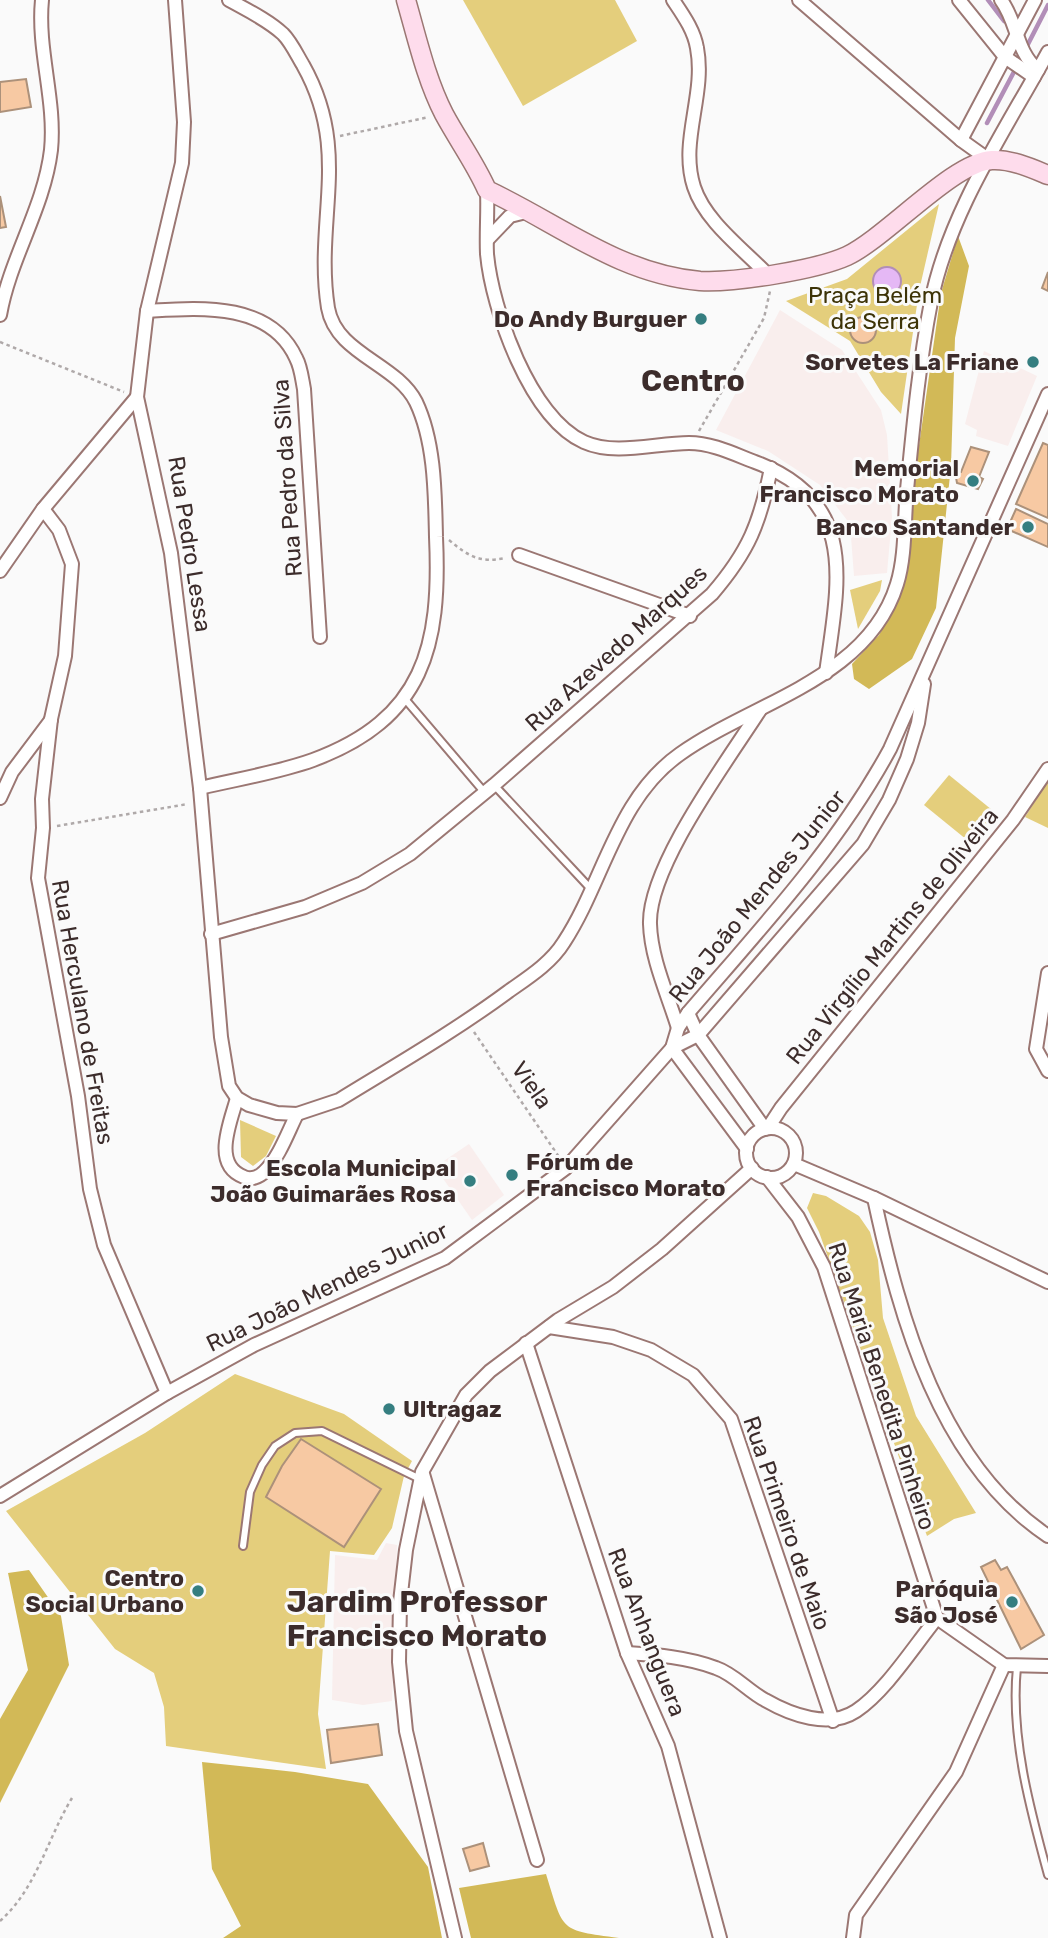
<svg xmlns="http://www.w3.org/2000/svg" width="1048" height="1938" font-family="Rubik,sans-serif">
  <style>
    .built { fill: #f9eeed }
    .green { fill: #e4ce7c }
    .forest { fill: #d2b957 }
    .water { fill: #e5b8f5; stroke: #b28eb8; stroke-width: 2 }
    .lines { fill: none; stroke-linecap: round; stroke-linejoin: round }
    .stream { stroke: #b28eb8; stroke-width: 4.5 }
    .building { fill: #f7c9a3; stroke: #ac917a; stroke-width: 2 }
    .lane-casing { stroke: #9b7773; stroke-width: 10 }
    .street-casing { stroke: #9b7773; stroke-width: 16 }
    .secondary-casing { stroke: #9b7773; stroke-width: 21 }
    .path { stroke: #afa9a9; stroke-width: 2.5; stroke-dasharray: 3.5 3.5; stroke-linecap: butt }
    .lane { stroke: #fff; stroke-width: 6 }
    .street { stroke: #fff; stroke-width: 12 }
    .secondary { stroke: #fedcec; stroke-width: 18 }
    .poi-dot { fill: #357e80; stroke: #fafafa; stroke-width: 2.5 }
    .labels { text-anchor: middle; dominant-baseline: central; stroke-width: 6; stroke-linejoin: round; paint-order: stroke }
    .park-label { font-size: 23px; fill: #3d3307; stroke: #fafafa }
    .poi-label { font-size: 23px; font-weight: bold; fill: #3c2c2b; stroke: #fafafa; text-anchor: end }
    .street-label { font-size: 23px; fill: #3c2c2b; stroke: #fafafa }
    .district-label { font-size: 30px; font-weight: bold; fill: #3c2c2b; stroke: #fafafa }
  </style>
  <rect width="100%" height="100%" fill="#fafafa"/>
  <g class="built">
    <polygon points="780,310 842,350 881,410 887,435 892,517 887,573 854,576 850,524 820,485 768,451 716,430"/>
    <polygon points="984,351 1037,376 1008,446 976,436 977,430 965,424"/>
    <polygon points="469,1144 504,1195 472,1220 435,1167"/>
    <polygon points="386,1543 397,1545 392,1701 363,1705 332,1700 335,1555 377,1560"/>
  </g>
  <g class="green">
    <polygon points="463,0 615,0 637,41 523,106"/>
    <polygon points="939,204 919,291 901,414 881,392 850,341 786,301 847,279"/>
    <polygon points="882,580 880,591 858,629 850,590"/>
    <polygon points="949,775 997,814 972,844 924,805"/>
    <polygon points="1048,781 1048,828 1025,817"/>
    <polygon points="240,1120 276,1136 266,1156 253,1166 241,1157"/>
    <polygon points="813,1193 826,1196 859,1216 870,1232 878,1260 883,1318 916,1416 976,1513 954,1519 927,1536 819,1232 807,1208"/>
    <polygon points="235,1374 344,1414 412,1461 404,1476 392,1528 374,1555 330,1551 318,1714 326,1769 166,1746 164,1707 154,1673 115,1649 6,1511 145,1433"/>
  </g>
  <g class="forest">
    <polygon points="958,236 969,266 955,338 951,466 936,608 912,659 869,689 854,679 852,664 879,635 896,605 941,293"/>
    <polygon points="29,1570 61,1616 69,1665 0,1803 0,1719 28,1670 8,1573"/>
    <polygon points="202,1762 295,1772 368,1784 428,1867 442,1938 223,1938 241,1926 212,1869"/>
    <path d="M546,1874C564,1932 559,1930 619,1938H471L459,1888Z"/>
  </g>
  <circle class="water" cx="887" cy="281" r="14"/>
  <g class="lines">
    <g class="stream">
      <polyline points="988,0 1004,21"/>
      <polyline points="1026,48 1048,5"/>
      <polyline points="987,123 1016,68"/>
    </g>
  </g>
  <g class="building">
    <polygon points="26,79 31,107 0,112 0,82"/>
    <polygon points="0,196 6,227 0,228"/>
    <polygon points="1048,272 1048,291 1042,288"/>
    <circle cx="863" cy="330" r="13"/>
    <polygon points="1043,443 1048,445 1048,518 1016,504"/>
    <polygon points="971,447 989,452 979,477 983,479 978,489 957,483 955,472 961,472"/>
    <polygon points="1016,509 1048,524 1048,547 1007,529"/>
    <polygon points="301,1439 381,1489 344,1547 266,1497 282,1466"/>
    <polygon points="995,1560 1001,1570 1007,1567 1044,1635 1021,1649 981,1567"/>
    <polygon points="378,1724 382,1755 331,1763 327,1730"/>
    <polygon points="483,1843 489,1866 470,1871 463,1849"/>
  </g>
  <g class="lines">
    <defs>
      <g id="lane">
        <polyline points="405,699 485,793"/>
        <polyline points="494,785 590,888"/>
        <polyline points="243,1546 250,1492 262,1465 275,1446 295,1433 322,1431 420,1479"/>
        <path d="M1017,1667C1010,1736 1030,1809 1048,1875"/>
      </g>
      <g id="street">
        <path d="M175,0L184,122L182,163L147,311L137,397L171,553L200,788L221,1037L229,1086L237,1098L249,1105L277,1113L297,1114L339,1100C396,1065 455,1031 509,991C529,977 551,963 564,942C604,881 616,799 680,754C753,702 868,679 897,584C906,555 904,519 907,490C913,428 919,363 931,302C949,212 1005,131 1048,52"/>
        <path d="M673,0C683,15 694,30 697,48C706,95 679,141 694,187C705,221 743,249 767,274"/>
        <polyline points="799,0 961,140 989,160"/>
        <polyline points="959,0 1005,57 1034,77"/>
        <path d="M1001,0C1018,23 1016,52 1038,70"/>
        <polyline points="961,140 1035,0"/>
        <path d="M487,190C488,211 486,233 487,254C492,309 530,418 584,442C615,456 656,443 689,443C712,443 734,454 755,462C860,501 838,584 826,673"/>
        <polyline points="488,239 510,216 530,211"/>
        <path d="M147,311C198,308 270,301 296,358C301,367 302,379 304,389L320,637"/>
        <path d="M0,315C10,258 44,208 51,150C56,100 37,50 42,0"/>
        <polyline points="43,509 59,530 72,564 65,656 51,719 42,799 43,828 38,878 78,1096 90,1189 104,1245 167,1393"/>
        <polyline points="519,555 690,616"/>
        <polyline points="0,571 43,509 137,397"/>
        <path d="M200,788C237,779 277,773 313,760C424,719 441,646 436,537C435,494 435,442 416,402C396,363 336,354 328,308C314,219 352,152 303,65C297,55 291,42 283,34C268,20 247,10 229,0"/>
        <polyline points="0,798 12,772 51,720"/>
        <path d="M211,934L305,907L362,883L410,854L494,785L712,594C749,551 760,523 771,468"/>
        <polyline points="1048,973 1036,1049 1048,1071"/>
        <polyline points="688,1013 698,1035 765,1129"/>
        <path d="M678,1028C668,995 651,959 650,924C648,867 728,760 760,710"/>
        <polyline points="672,1048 698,1035 863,844 889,800 907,759 918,723 924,684"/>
        <polyline points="672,1048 747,1149"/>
        <path d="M237,1098C231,1121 211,1165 244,1177C251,1180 259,1177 264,1172C279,1158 288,1132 297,1114"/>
        <polyline points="768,1128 781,1108 1013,820 1048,769"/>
        <circle cx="771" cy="1153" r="25"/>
        <polyline points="794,1164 874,1198 1048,1282"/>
        <polyline points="767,1177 798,1217 824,1267 937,1618"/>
        <path d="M874,1198C900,1319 940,1464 1048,1536"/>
        <polyline points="549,1327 613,1337 651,1350 693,1375 731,1419 833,1721"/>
        <polyline points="526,1343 627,1653 668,1746 720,1938"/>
        <polyline points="423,1474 537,1860"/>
        <path d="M0,1496L167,1393L254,1345L445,1258L566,1168L672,1048L678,1028L688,1013C760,929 837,847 890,749L1048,394"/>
        <polyline points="937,1618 1004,1665 1048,1666"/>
        <path d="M627,1653C657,1655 687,1657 716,1668C734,1674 748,1691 765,1700C791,1715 829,1729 856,1711C886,1691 914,1646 937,1618"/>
        <polyline points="455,1938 406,1731 399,1662 400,1602 406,1550 422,1472 466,1395 490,1371 558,1320 613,1287 662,1249 752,1168"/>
        <polyline points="853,1938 856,1915 956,1772 1004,1665"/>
      </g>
      <path id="secondary" d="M406,0C417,38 426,79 444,114C458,140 475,163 487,190C558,223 619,274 700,281C734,283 816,270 847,256C887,237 953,162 992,160C1011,159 1031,168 1048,175"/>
    </defs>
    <use href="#lane" class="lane-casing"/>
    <use href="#street" class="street-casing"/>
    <use href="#secondary" class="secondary-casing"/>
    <g class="path">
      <polyline points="340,136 429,117"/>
      <polyline points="0,342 124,392"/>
      <polyline points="699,431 764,318 770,291"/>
      <path d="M449,540C469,557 480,563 506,558"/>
      <polyline points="57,826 188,804"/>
      <polyline points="474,1032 559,1157"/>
      <path d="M0,1921C37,1888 47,1839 72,1798"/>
    </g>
    <use href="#lane" class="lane"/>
    <use href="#street" class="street"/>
    <use href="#secondary" class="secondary"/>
  </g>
  <g class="poi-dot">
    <circle cx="701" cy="319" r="7"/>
    <circle cx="1033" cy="362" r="7"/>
    <circle cx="973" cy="481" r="7"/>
    <circle cx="1028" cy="527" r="7"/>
    <circle cx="512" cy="1175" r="7"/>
    <circle cx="470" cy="1181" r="7"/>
    <circle cx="389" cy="1409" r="7"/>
    <circle cx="198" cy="1591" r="7"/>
    <circle cx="1012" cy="1602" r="7"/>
  </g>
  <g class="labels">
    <g class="park-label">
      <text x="875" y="295">Praça Belém<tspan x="875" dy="26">da Serra</tspan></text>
    </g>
    <g class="poi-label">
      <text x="687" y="319">Do Andy Burguer</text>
      <text x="1019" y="362">Sorvetes La Friane</text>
      <text x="959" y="468">Memorial<tspan x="959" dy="26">Francisco Morato</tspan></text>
      <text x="1014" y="527">Banco Santander</text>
      <text x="526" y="1162" text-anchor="start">Fórum de<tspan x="526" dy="26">Francisco Morato</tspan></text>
      <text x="456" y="1168">Escola Municipal<tspan x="456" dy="26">João Guimarães Rosa</tspan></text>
      <text x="403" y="1409" text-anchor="start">Ultragaz</text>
      <text x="184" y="1578">Centro<tspan x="184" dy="26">Social Urbano</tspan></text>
      <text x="998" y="1589">Paróquia<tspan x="998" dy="26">São José</tspan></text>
    </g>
    <g class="street-label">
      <text transform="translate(287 478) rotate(-94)">Rua Pedro da Silva</text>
      <text transform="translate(190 544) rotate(81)">Rua Pedro Lessa</text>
      <text transform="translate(616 648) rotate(-42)">Rua Azevedo Marques</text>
      <text transform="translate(757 896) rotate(-51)">Rua João Mendes Junior</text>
      <text transform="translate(892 936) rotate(-51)">Rua Virgílio Martins de Oliveira</text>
      <text transform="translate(83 1012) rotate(80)">Rua Herculano de Freitas</text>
      <text transform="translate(532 1085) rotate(55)">Viela</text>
      <text transform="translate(327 1287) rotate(-26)">Rua João Mendes Junior</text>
      <text transform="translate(882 1386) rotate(72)">Rua Maria Benedita Pinheiro</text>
      <text transform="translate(787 1523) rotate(71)">Rua Primeiro de Maio</text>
      <text transform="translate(647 1632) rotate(69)">Rua Anhanguera</text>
    </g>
    <g class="district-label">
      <text x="693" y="381">Centro</text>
      <text x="417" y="1602">Jardim Professor<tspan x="417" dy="34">Francisco Morato</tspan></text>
    </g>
  </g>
</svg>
